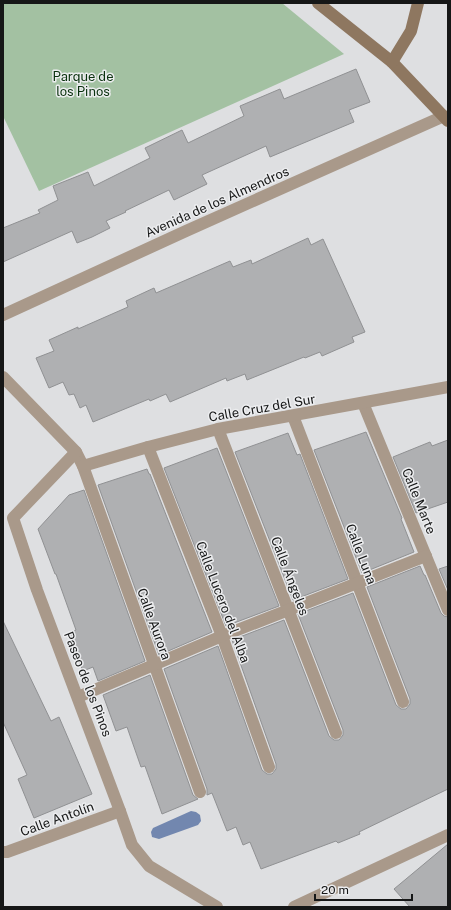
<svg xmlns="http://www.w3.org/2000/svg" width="451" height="910" font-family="'Public Sans',sans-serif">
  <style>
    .green { fill: #a3c1a2 }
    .water { fill: #7287af }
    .building { fill: #afb0b2; stroke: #909193 }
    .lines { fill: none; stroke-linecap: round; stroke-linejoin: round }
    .street { stroke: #a9998a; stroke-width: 12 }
    .secondary { stroke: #8e7760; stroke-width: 12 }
    .labels { text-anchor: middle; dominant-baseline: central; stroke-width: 3; stroke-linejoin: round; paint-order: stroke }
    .park-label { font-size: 13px; fill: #0a320e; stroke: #ecedef }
    .street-label { font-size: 13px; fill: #161717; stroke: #ecedef }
  </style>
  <rect width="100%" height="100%" fill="#dedfe1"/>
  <polygon class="green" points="3,3 282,3 344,54 39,191 3,116"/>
  <polygon class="water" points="191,811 196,812 200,815 201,821 198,825 159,839 152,837 151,832 153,828"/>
  <g class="building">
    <polygon points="356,69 370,102 349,110 354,122 270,157 266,146 202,175 207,184 174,200 169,190 125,211 126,212 106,221 110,228 92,237 77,243 72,231 3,262 3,228 40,213 38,210 58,200 53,186 88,172 94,186 150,158 145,148 182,130 188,143 244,116 240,106 280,89 284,99"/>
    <polygon points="308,238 311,245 323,239 365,332 352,337 354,342 322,356 320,352 305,358 304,357 247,380 245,374 227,381 226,378 170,402 166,394 150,401 149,399 93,422 86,405 80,408 74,394 69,395 63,382 49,388 36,358 54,351 49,340 78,327 78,329 128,307 126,301 154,288 156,293 230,261 233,267 251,260 252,264"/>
    <polygon points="366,432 402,518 401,519 414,552 362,573 314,450"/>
    <polygon points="288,433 297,455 300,454 348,579 293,600 235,452"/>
    <polygon points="448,440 448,502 416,513 393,457 430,442 432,446"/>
    <polygon points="217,448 279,606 226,626 164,468"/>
    <polygon points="147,469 149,474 150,474 212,632 159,655 98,485"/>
    <polygon points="84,490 145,661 98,681 93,667 83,671 68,634 76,630 56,574 55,574 38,529 69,495"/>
    <polygon points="420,566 424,575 425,575 441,613 444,616 448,617 448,789 359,832 360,834 338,843 336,841 261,869 250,842 243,845 236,827 227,831 212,793 207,795 207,789 164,669 218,646 262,770 267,774 272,774 276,769 276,764 232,640 284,620 329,736 334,740 339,740 343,735 343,730 298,614 353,593 396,705 401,709 406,709 410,704 410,699 367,587"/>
    <polygon points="448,566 448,590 439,569"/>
    <polygon points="3,621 51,721 59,717 92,794 34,818 18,779 27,775 3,722"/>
    <polygon points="150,675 193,795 198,799 162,814 145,766 141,767 127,727 116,731 103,695"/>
    <polygon points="448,844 448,907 410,907 394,889"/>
  </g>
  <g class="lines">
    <g class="street">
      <polyline points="3,315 186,231 444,116"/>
      <polyline points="3,377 76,452 83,466 200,792"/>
      <polyline points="363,403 448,610"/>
      <polyline points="293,416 403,702"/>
      <polyline points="218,429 336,733"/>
      <polyline points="148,447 222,636 269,767"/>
      <polyline points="76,452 13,518 37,590 120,811 132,845 149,866 217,907"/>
      <polyline points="83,466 148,447 218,429 448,387"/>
      <polyline points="78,697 222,636 426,556"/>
      <polyline points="3,852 7,852 120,811"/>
      <polyline points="294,907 448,835"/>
    </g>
    <g class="secondary">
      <polyline points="318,3 392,62 448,121"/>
      <polyline points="392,62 411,31 418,3"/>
    </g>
  </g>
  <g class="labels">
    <g class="park-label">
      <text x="83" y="76">Parque de<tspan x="83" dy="15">los Pinos</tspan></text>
    </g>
    <g class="street-label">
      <text transform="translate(217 202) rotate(-24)">Avenida de los Almendros</text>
      <text transform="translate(262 408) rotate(-10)">Calle Cruz del Sur</text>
      <text transform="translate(419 501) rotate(68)">Calle Marte</text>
      <text transform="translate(361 554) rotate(69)">Calle Luna</text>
      <text transform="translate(290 576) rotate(69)">Calle Ángeles</text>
      <text transform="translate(223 602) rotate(69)">Calle Lucero del Alba</text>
      <text transform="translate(154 624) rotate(70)">Calle Aurora</text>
      <text transform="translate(88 684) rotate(69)">Paseo de los Pinos</text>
      <text transform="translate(57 819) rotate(-20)">Calle Antolín</text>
    </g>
  </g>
  <rect width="451" height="910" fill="none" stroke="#161717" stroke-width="8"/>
  <path d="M315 894v6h97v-6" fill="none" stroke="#161717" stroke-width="2"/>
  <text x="321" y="894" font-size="12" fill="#161717" stroke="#ecedef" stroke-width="3" paint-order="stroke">20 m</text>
</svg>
